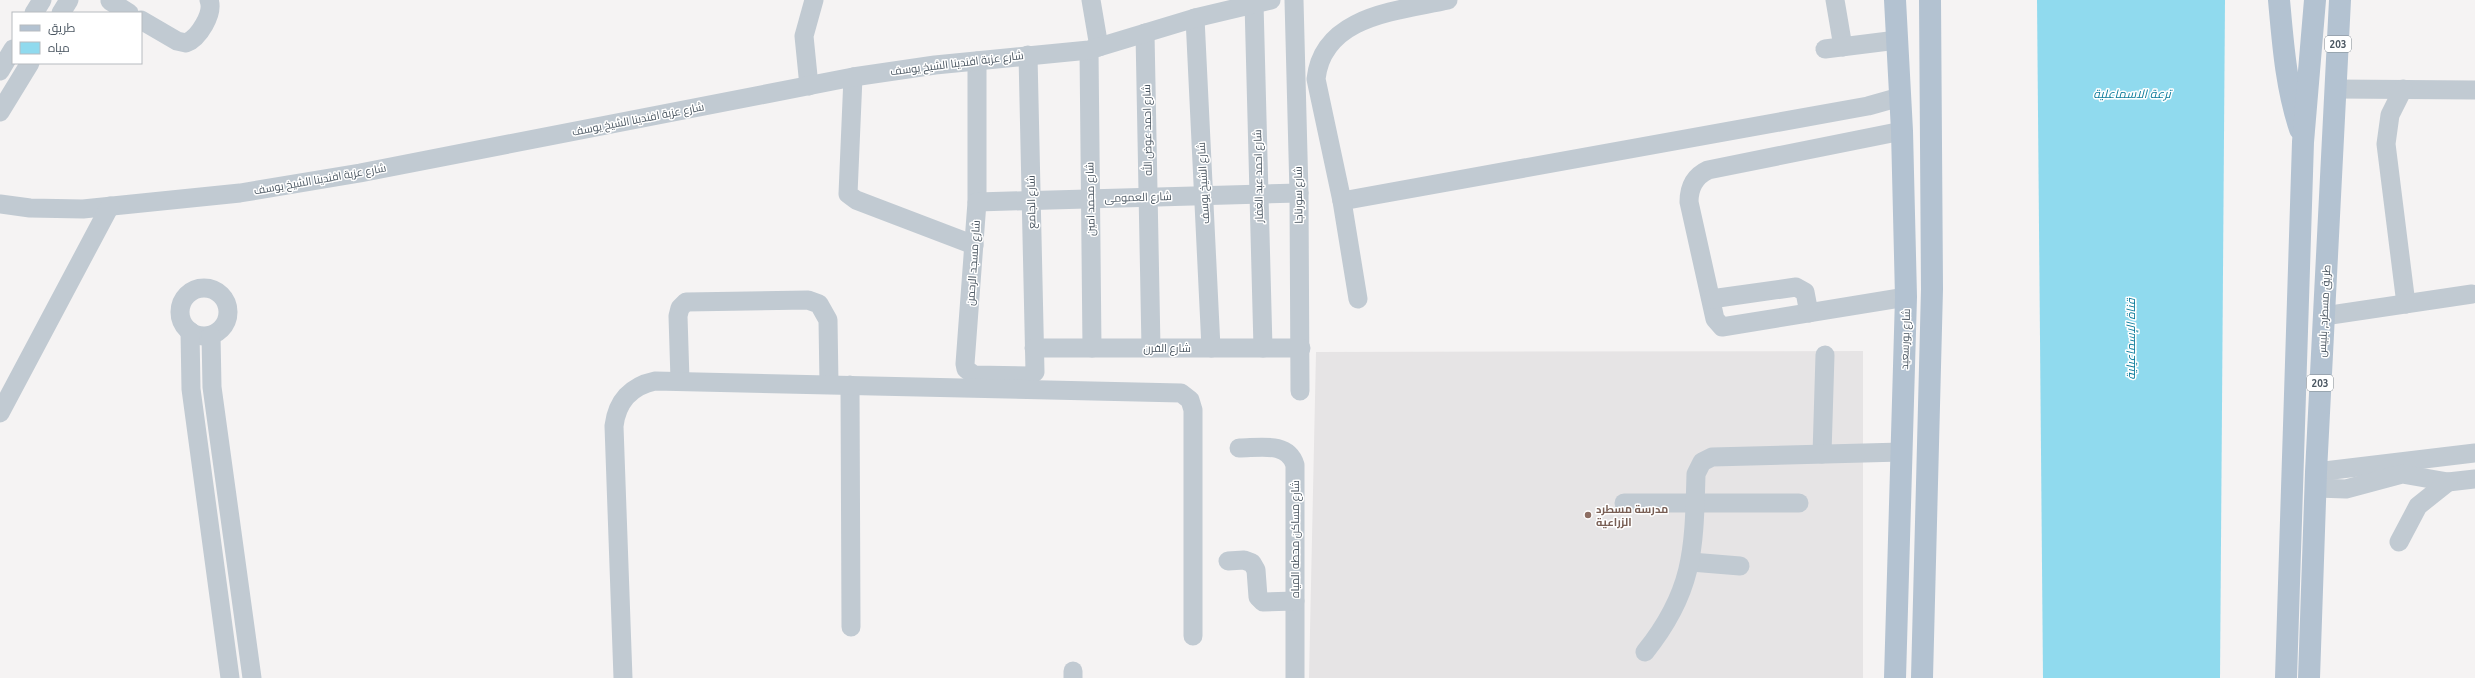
<svg xmlns="http://www.w3.org/2000/svg" width="2475" height="678" font-family="Ubuntu,Cairo,sans-serif">
  <style>
    .education { fill: #e6e4e5 }
    .water { fill: #90daee }
    .lines { fill: none; stroke-linecap: round; stroke-linejoin: round }
    .minor { stroke: #c1cad2; stroke-width: 19 }
    .major { stroke: #b3c2d1; stroke-width: 22 }
    .education-dot { fill: #8d6e63; stroke: #fff; stroke-width: 1.5 }
    .labels { text-anchor: middle; dominant-baseline: central; stroke-width: 3; stroke-linejoin: round; paint-order: stroke }
    .shield { fill: #fff; stroke: #808990; stroke-width: 1 }
    .shield-label { font-size: 10px; font-weight: bold; fill: #4a5661 }
    .street-label { font-size: 11px; fill: #4a5661; stroke: #fff }
    .education-label { font-size: 11px; font-weight: bold; fill: #785e54; stroke: #fff; text-anchor: start }
    .water-label { font-size: 12px; font-style: italic; fill: #0c7c9b; stroke: #fff }
  </style>
  <rect width="100%" height="100%" fill="#f5f3f3"/>
  <polygon class="education" points="1863,351 1863,678 1309,678 1316,352"/>
  <polygon class="water" points="2037,0 2225,0 2220,678 2043,678"/>
  <g class="lines">
    <g class="minor">
      <polyline points="1091,0 1099,47"/>
      <polyline points="1294,0 1299,193 1300,391"/>
      <polyline points="1835,0 1843,47"/>
      <polyline points="110,1 129,13"/>
      <polyline points="1254,3 1263,348"/>
      <polyline points="34,13 42,0"/>
      <polyline points="61,13 69,0"/>
      <polyline points="1195,18 1211,348"/>
      <path d="M141,20L177,41L186,43C199,38 214,13 209,0"/>
      <polyline points="1145,33 1151,348"/>
      <polyline points="1825,49 1897,40"/>
      <polyline points="1089,50 1092,348"/>
      <polyline points="977,61 977,202 965,364 966,369 974,375 1029,376 1035,372 1028,55"/>
      <polyline points="0,71 13,49"/>
      <polyline points="853,77 848,194 856,200 974,245"/>
      <polyline points="809,86 804,36 814,0"/>
      <polyline points="2336,89 2475,90"/>
      <polyline points="2403,89 2390,115 2386,144 2406,304"/>
      <polyline points="0,112 30,63"/>
      <path d="M1902,131L1708,170C1695,176 1689,187 1689,202L1715,319L1722,327L1906,297"/>
      <polyline points="1342,201 1868,106 1900,97"/>
      <polyline points="977,202 1299,193"/>
      <polyline points="0,204 30,208 83,209 240,193 360,173 853,77 935,65 1089,50 1195,18 1271,0"/>
      <circle cx="204" cy="312" r="24"/>
      <path d="M1358,299L1342,201L1316,79C1323,15 1398,11 1448,0"/>
      <polyline points="1711,299 1796,287 1805,292 1809,313"/>
      <polyline points="2324,316 2472,294"/>
      <polyline points="190,331 191,389 230,678"/>
      <polyline points="211,335 212,387 252,678"/>
      <polyline points="1034,348 1301,348"/>
      <polyline points="680,380 678,316 680,308 686,302 808,300 819,304 828,320 829,384"/>
      <polyline points="850,385 851,627"/>
      <polyline points="0,413 110,206"/>
      <path d="M1239,448C1259,448 1288,441 1295,465V678"/>
      <polyline points="1822,454 1825,355"/>
      <polyline points="2316,472 2475,453"/>
      <polyline points="2316,488 2346,489 2402,474 2448,482 2475,479"/>
      <polyline points="1624,503 1799,503"/>
      <polyline points="2399,542 2418,506 2448,482"/>
      <polyline points="1228,561 1244,560 1252,563 1256,570 1258,597 1263,602 1295,601"/>
      <polyline points="1691,562 1740,566"/>
      <path d="M1645,652C1694,591 1694,549 1696,474L1702,462L1712,457L1902,452"/>
      <polyline points="1073,671 1073,678"/>
      <path d="M623,678L614,426C617,401 631,386 655,381L1181,393L1190,400L1193,410V636"/>
    </g>
    <g class="major">
      <polyline points="1895,0 1902,131 1906,297 1895,678"/>
      <path d="M2279,0C2283,44 2286,87 2300,129"/>
      <polyline points="1922,678 1932,289 1930,0"/>
      <polyline points="2286,678 2303,142 2315,0"/>
      <polyline points="2309,678 2316,472 2340,0"/>
    </g>
  </g>
  <circle class="education-dot" cx="1588" cy="515" r="4"/>
  <g class="labels">
    <g class="shield">
      <rect x="2325" y="36" width="26" height="16" rx="3"/>
      <rect x="2307" y="375" width="26" height="16" rx="3"/>
    </g>
    <g class="shield-label">
      <text x="2338" y="44">203</text>
      <text x="2320" y="383">203</text>
    </g>
    <g class="street-label">
      <text transform="translate(957 63) rotate(-7)">شارع عزبة افندينا الشيخ يوسف</text>
      <text transform="translate(638 119) rotate(-11)">شارع عزبة افندينا الشيخ يوسف</text>
      <text transform="translate(1147 130) rotate(-91)">شارع احمد عوض الله</text>
      <text transform="translate(1258 176) rotate(-91)">شارع احمد عبد الغفار</text>
      <text transform="translate(320 179) rotate(-10)">شارع عزبة افندينا الشيخ يوسف</text>
      <text transform="translate(1203 183) rotate(-93)">شارع الشيخ يوسف</text>
      <text transform="translate(1298 195) rotate(-91)">شارع سورناجا</text>
      <text transform="translate(1138 197) rotate(-2)">شارع العمومى</text>
      <text transform="translate(1090 199) rotate(-91)">شارع محمد امين</text>
      <text transform="translate(1031 202) rotate(-91)">شارع الجامع</text>
      <text transform="translate(973 263) rotate(-86)">شارع مسجد الرحمن</text>
      <text transform="translate(2324 311) rotate(-87)">طريق مسطرد, بلبيس</text>
      <text transform="translate(1905 339) rotate(-88)">شارع بورسعيد</text>
      <text x="1167" y="348">شارع الفرن</text>
      <text transform="translate(1295 539) rotate(-90)">شارع مساكن محطه المياه</text>
    </g>
    <g class="education-label">
      <text x="1596" y="509">مدرسة مسطرد<tspan x="1596" dy="13">الزراعية</tspan></text>
    </g>
    <g class="water-label">
      <text x="2132" y="93">ترعة الاسماعلية</text>
      <text transform="translate(2130 339) rotate(-90)">قناة الإسماعيلية</text>
    </g>
  </g>
  <rect x="12" y="12" width="130" height="52" fill="#ffffff" stroke="#b7bbc0"/>
  <rect x="20" y="25" width="20" height="6" fill="#b3c2d1" stroke="#b7bbc0"/>
  <text x="48" y="32" font-size="12" fill="#4a5661">طريق</text>
  <rect x="20" y="42" width="20" height="12" fill="#90daee" stroke="#b7bbc0"/>
  <text x="48" y="52" font-size="12" fill="#4a5661">مياه</text>
</svg>
